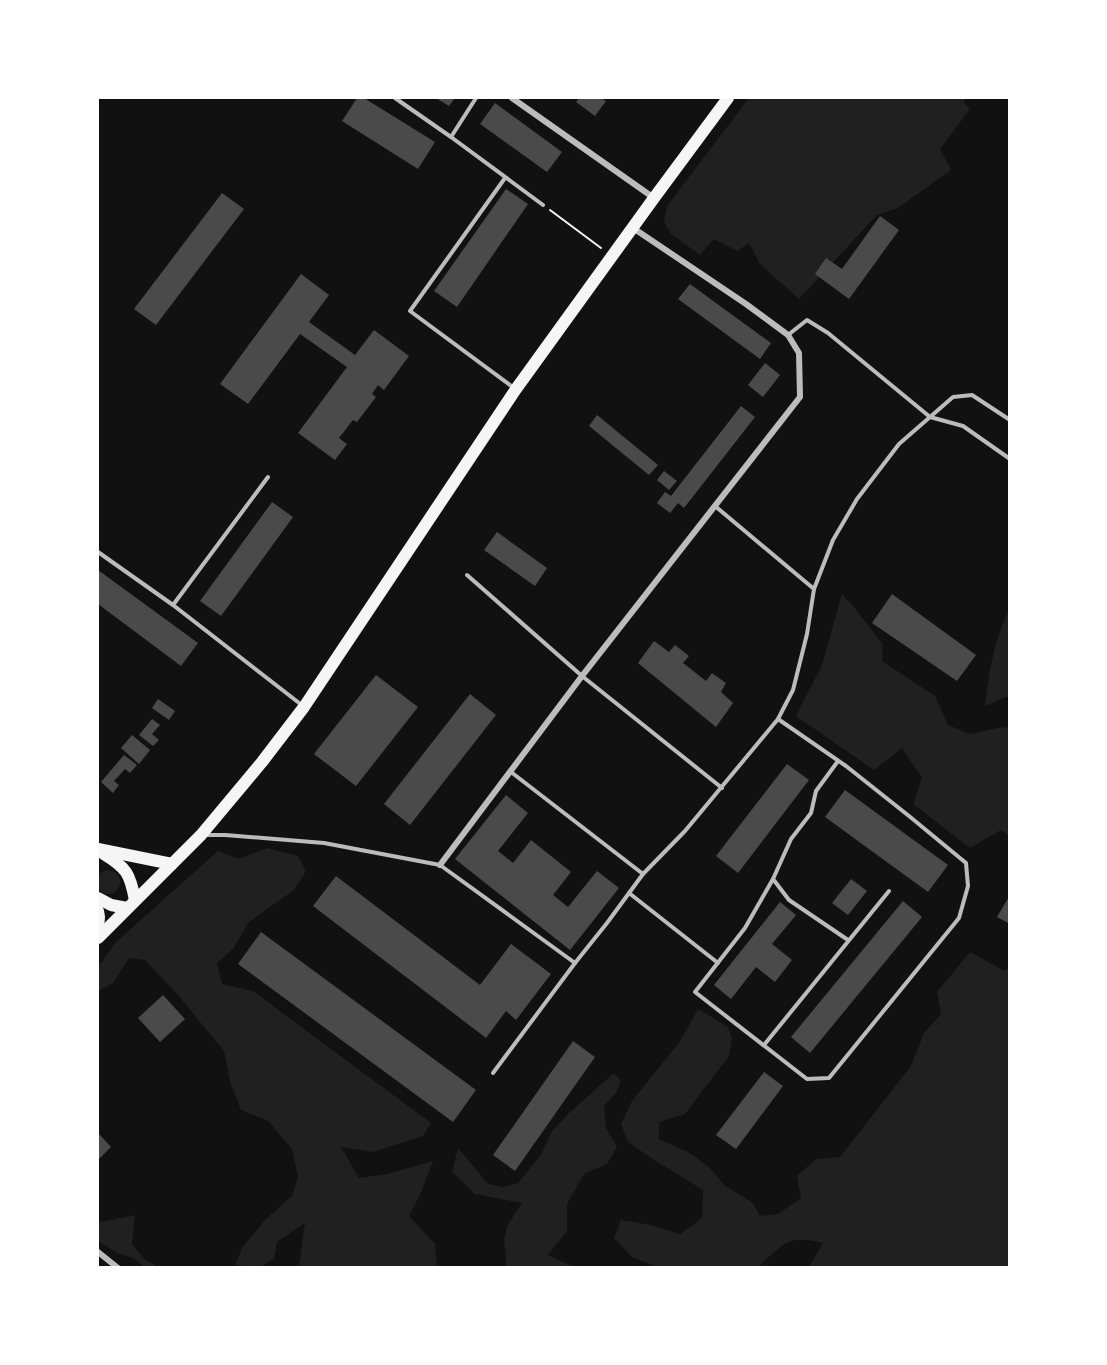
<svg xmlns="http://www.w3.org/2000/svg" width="1107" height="1365" font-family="'Exo 2',sans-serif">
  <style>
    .green { fill: #202020 }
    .building { fill: #4a4a4a }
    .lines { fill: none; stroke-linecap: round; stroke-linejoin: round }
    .path { stroke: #f5f5f5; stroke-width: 2 }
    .service { stroke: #bcbcbc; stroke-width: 4 }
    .minor { stroke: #bcbcbc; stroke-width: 6 }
    .secondary { stroke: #f5f5f5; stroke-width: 12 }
  </style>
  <rect width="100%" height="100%" fill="#111"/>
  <g class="green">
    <polygon points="749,98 965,98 964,102 970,109 940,149 951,170 898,208 877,215 799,299 760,264 749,243 737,251 714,239 700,255 671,234 664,222 667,206"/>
    <polygon points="842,594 858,612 883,645 882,661 935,696 948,725 970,734 1003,727 1009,728 1009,836 1001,830 970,848 913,804 922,778 902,748 874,770 796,716 822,665"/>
    <path d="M1009,610V696L985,706C989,672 994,640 1009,610Z"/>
    <polygon points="267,848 298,856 306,871 294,890 249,922 233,949 217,963 222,984 253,991 431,1123 423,1136 373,1152 341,1147 359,1178 387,1174 433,1161 420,1195 409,1216 435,1244 437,1267 299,1267 305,1223 277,1242 274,1259 260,1267 235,1265 242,1248 265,1220 292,1196 298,1177 292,1149 268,1121 241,1110 230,1082 224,1051 177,994 145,960 129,958 113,983 98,991 98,966 104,959 116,942 218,851 239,859"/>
    <circle cx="108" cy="882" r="12"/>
    <path d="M970,952L1005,971L1009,967V1267H809L823,1243C786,1234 784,1244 758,1267H657L632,1257L614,1238L621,1220L651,1225L680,1234L702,1218L703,1190L654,1160L628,1142L621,1124L632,1101L681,1040L698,1009L728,1027L732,1038L729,1056L685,1114L659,1122V1139L688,1152L710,1168L725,1186L753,1203L760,1216L778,1214L801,1198L797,1176L816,1159L840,1157L911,1066L924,1033L941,1014L937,992Z"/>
    <polygon points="614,1073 621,1081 616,1093 604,1106 606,1128 617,1147 607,1164 584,1174 567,1204 567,1231 548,1255 574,1267 507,1267 504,1241 507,1226 522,1203 475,1194 452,1172 458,1148 488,1184 503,1187 518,1183 540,1156 552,1131 569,1113"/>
    <polygon points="135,1215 132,1244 144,1259 158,1267 145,1267 133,1258 117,1253 98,1241 98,1220 101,1222"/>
  </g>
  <g class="building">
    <polygon points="357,98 364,98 435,142 418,169 342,121"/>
    <polygon points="436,98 455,98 449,106"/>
    <polygon points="579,98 601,98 606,101 595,116 576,102"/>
    <polygon points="495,103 562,152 547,172 480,124"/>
    <polygon points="506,189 528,204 457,307 434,291"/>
    <polygon points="222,193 244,209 156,325 134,309"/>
    <polygon points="880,216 899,230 849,299 815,274 826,258 842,269"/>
    <polygon points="301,274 329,295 309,322 355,355 374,330 409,356 384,390 378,385 372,394 376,397 357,422 353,420 339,438 347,444 335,460 298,433 347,367 300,334 248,404 220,384"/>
    <polygon points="690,284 771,343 760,359 678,299"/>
    <polygon points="765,363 780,375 763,397 748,385"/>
    <polygon points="741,406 755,417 684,508 678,503 670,513 657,503 665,492 671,496"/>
    <polygon points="597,415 658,465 649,475 589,426"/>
    <polygon points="664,471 677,481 669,490 657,480"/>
    <polygon points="272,502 293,517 221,616 200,601"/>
    <polygon points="497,532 547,568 535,586 484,550"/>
    <polygon points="98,570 198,643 181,666 98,604"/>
    <polygon points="892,594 976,655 957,681 872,623"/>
    <polygon points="654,641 669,652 675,645 689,656 683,663 706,681 712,673 726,683 721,692 733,703 716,727 638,663"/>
    <polygon points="376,675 418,707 356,786 314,754"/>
    <polygon points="470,694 496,715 410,825 384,804"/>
    <polygon points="158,699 175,711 169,720 152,708"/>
    <polygon points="152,719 160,725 152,734 159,740 153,746 139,735"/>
    <polygon points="132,735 150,750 139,764 121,748"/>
    <polygon points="124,755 137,765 130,773 125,769 114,781 119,785 113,793 101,782"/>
    <polygon points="787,764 809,780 738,873 716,856"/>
    <polygon points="845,790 948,865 928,892 825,817"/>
    <polygon points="506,795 528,813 498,851 513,863 531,840 571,872 553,895 568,907 597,871 619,888 570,950 455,859"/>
    <polygon points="336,876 480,985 511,944 551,974 516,1020 506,1011 486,1038 313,906"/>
    <polygon points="851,879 867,891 848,915 832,903"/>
    <polygon points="1010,895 1010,924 997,917"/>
    <polygon points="903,901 922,917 810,1053 791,1037"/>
    <polygon points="780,902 796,915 772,944 792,960 775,982 756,967 731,999 714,985"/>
    <polygon points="261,932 476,1090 453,1122 238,964"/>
    <polygon points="163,995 185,1019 160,1042 138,1018"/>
    <polygon points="573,1041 595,1057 515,1171 493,1155"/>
    <polygon points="764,1072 783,1086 736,1149 716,1135"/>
    <polygon points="98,1133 111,1147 98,1160"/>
  </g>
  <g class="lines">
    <polyline class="path" points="550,210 601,248"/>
    <g class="service">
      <polyline points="395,98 451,137 543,205"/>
      <polyline points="451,137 476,98"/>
      <polyline points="505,178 410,311 514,388"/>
      <polyline points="788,335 807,320 828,333 930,417 963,426 1010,459"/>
      <polyline points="715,506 814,589 807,634 793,690 778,719"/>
      <polyline points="98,552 173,605 303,706"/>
      <polyline points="467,575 582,676 722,788"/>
      <polyline points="814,589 833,540 857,499 899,444 953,397 972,395 1010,420"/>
      <polyline points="173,605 268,477"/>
      <polyline points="838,761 816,791 811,813 791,839 773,879 789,900 848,940"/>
      <polyline points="511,772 643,874"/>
      <polyline points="205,835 225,835 324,843 440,865 575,963 607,923 643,874 685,831 778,719 846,766 909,816 966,863 968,886 959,918 829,1078 807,1079 695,992 745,928 773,879"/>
      <polyline points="629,893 718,963"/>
      <polyline points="764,1045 889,891"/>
      <polyline points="493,1073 575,963"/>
    </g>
    <g class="minor">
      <polyline points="512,98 654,198"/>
      <polyline points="440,865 582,676 800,397 799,353 788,335 746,304 633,228"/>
      <polyline points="98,1252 118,1268"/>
    </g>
    <g class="secondary">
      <polyline points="98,849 172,864"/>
      <path d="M104,854C127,868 130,874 135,900"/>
      <polyline points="98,898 111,905 127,908"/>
      <polyline points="98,911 99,917 98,929"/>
      <polyline points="98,938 201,835 262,762 304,707 516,389 654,198 728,98"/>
    </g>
  </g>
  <rect width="1107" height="1365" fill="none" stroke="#ffffff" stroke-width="198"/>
</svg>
